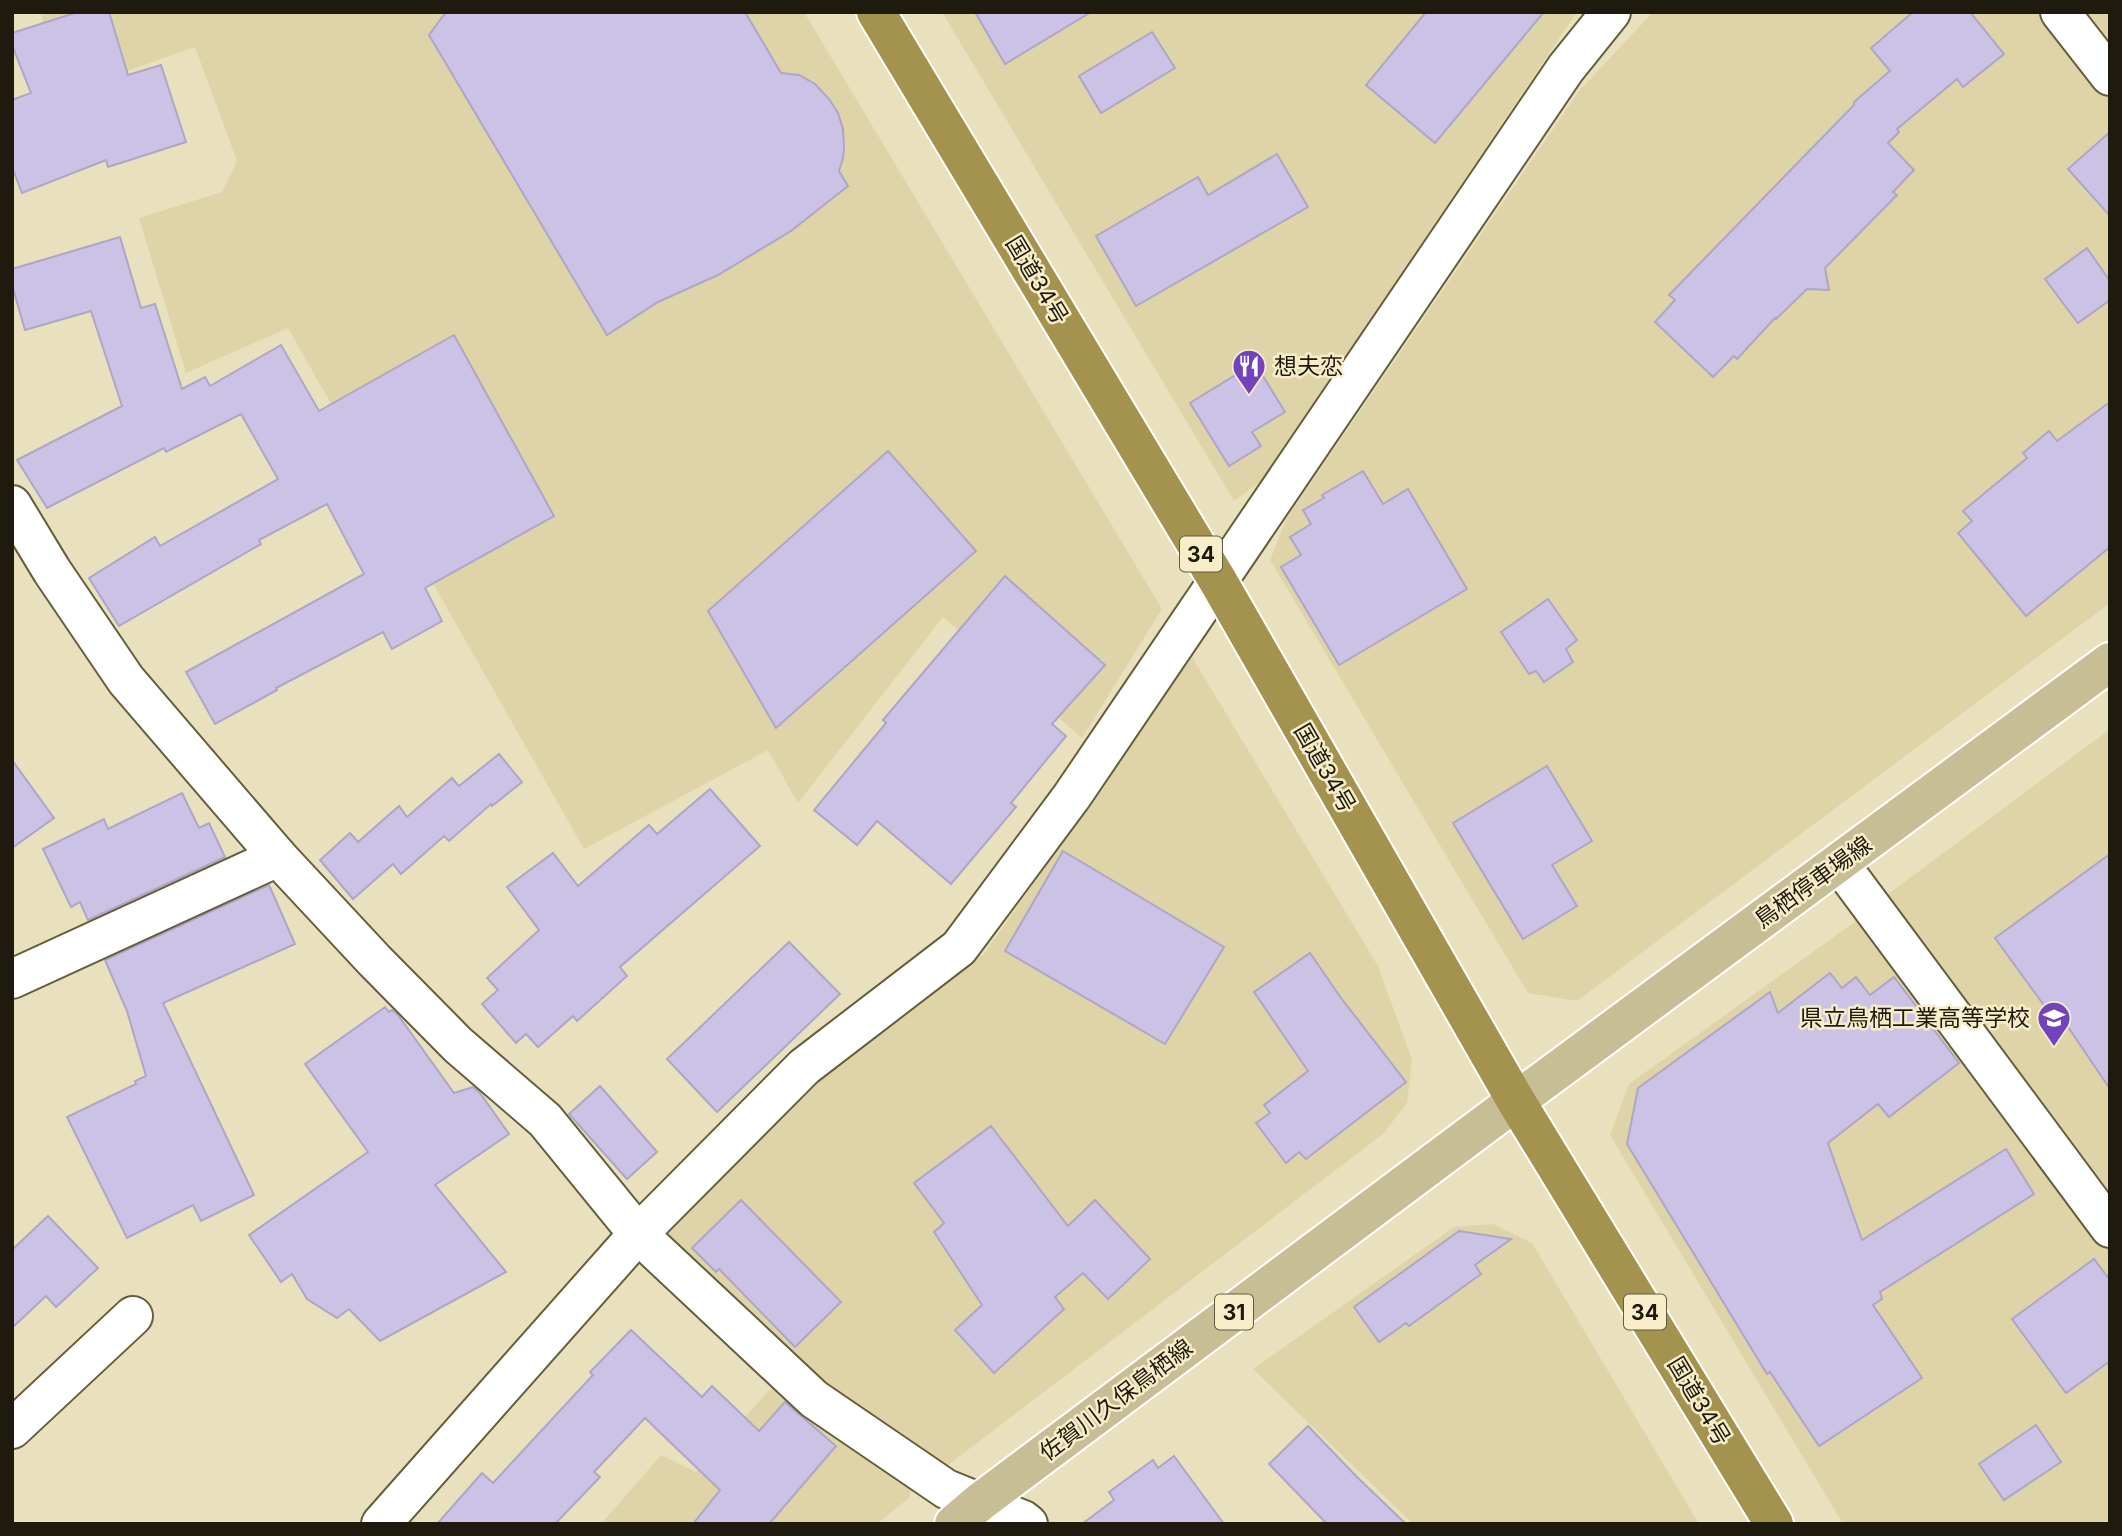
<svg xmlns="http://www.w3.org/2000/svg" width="2122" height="1536" font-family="Inter,'Noto Sans JP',sans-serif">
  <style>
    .built { fill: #ded4a8 }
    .building { fill: #cbc2e5; stroke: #aea5c7; stroke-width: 2 }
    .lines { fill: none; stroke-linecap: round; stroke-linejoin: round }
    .minor-casing { stroke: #655e3d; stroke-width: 42 }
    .major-casing { stroke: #fff; stroke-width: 42 }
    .highway-casing { stroke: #fff; stroke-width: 42 }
    .minor { stroke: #fff; stroke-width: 38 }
    .major { stroke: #c8be95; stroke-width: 38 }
    .highway { stroke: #a3934e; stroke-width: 38 }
    .labels { text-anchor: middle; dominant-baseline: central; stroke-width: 5; stroke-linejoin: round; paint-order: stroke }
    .shield { fill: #f7eec9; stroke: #5f5a45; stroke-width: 2 }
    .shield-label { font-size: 21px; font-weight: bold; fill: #1e1a0d }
    .street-label { font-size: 23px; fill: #1e1a0d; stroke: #f7eec9 }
    .poi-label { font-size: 23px; fill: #1e1a0d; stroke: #f7eec9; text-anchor: start }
  </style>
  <rect width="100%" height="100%" fill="#e9e1bd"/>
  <g class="built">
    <polygon points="40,12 804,12 1162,609 1082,738 943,617 798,803 768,750 584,849 288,328 186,373 139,218 222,192 237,161 195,47 67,92"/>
    <polygon points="942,12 1577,12 1261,481 1234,501"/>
    <polygon points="1653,12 2110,12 2110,603 1577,1001 1528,993 1270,560 1287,518 1579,91"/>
    <polygon points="1192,657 1378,966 1412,1060 1407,1103 1383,1134 940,1471 824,1388 659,1235 811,1078 984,954"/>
    <polygon points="2110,729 2110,1201 1887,895"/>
    <polygon points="1863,916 2110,1243 2110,1524 1843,1524 1610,1135 1629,1084"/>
    <polygon points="1493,1224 1532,1243 1699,1524 1413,1524 1253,1369 1454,1227"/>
    <polygon points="778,1380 911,1480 910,1497 877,1524 601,1524 661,1455 696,1472"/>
  </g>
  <g class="building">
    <polygon points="78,12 109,12 128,75 161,65 186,142 108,167 106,160 22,193 12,167 12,100 31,93 12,45 12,33"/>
    <polygon points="446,12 745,12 781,73 799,75 815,84 829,99 838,113 843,129 844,147 843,158 839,171 848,186 791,231 718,275 658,302 607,335 429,35"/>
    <polygon points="975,12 1091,12 1005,64"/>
    <polygon points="1426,12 1544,12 1435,143 1366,85"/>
    <polygon points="1913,12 1970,12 2004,54 1963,87 1957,79 1897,129 1899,132 1888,143 1914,170 1893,192 1897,195 1825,268 1829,290 1807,289 1776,319 1775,318 1737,359 1734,356 1713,377 1655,322 1675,300 1669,295 1854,105 1854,102 1890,71 1871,48"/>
    <polygon points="1152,32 1175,68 1101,113 1079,76"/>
    <polygon points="2110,132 2110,216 2068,169"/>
    <polygon points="1277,154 1308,207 1136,306 1096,236 1198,177 1208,195"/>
    <polygon points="120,237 141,308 155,304 182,389 205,377 210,386 281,345 319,411 454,335 554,516 425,588 442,621 392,649 383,632 276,688 277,690 215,724 186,672 364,574 327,504 259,540 261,544 119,626 89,578 155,537 160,546 278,479 241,414 166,452 164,448 47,508 17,460 122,406 91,311 25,330 12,285 12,269"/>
    <polygon points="2087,248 2110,281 2110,300 2078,323 2045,279"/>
    <polygon points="1255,363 1285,412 1252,432 1261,446 1229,466 1190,403"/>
    <polygon points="2110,402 2110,547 2026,616 1958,533 1972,521 1963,511 2027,458 2023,453 2049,431 2057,441"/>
    <polygon points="888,451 976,551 776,728 708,611"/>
    <polygon points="1363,471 1383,504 1408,489 1467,589 1339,665 1281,567 1301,555 1290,537 1311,524 1303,510 1324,498 1322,495"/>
    <polygon points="1005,576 1105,665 1052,724 1066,736 1011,803 1016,807 951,884 877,821 857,845 814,810 886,723 883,720"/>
    <polygon points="1548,599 1577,640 1566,649 1573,662 1544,682 1536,671 1529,674 1501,632"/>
    <polygon points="499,754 522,782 492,806 491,804 449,841 444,836 401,874 393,864 353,899 320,860 350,833 358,842 399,806 407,817 452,778 459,786"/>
    <polygon points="12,760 54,818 12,848"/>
    <polygon points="1547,766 1592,841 1552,865 1577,906 1523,939 1453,823"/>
    <polygon points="710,789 760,846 620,967 627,976 577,1021 573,1016 538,1047 526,1034 516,1043 482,1004 498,990 487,978 539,930 507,887 553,853 578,886 649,825 657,834"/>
    <polygon points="182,793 199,828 209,823 225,857 88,920 80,902 71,907 43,849 104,819 108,829"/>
    <polygon points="1063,851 1224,947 1165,1044 1005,951"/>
    <polygon points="2110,854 2110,1089 2064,1021 2059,1026 1995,938"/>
    <polygon points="269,885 295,944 163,1003 254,1195 201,1221 193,1205 127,1238 67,1117 136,1084 135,1081 146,1076 127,1011 105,960"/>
    <polygon points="789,942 840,994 717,1112 667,1059"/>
    <polygon points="1310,953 1341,998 1406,1082 1306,1159 1299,1152 1286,1163 1256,1123 1270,1113 1264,1105 1308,1071 1254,992"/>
    <polygon points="1830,973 1842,988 1856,977 1870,995 1894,977 1959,1063 1889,1117 1878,1104 1828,1143 1862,1240 2006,1149 2034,1194 1880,1292 1882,1299 1873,1305 1922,1378 1819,1446 1770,1372 1767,1374 1627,1144 1638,1088 1770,992 1778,1013"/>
    <polygon points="385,1007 389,1012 392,1010 398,1015 454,1093 473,1087 480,1093 509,1134 435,1185 506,1272 380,1341 349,1309 337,1318 307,1299 292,1274 281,1282 249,1235 368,1152 305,1064"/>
    <polygon points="600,1086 657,1152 627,1179 569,1114"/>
    <polygon points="991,1126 1068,1226 1095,1200 1150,1259 1108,1299 1083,1273 1055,1297 1064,1309 994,1373 955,1330 982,1305 934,1232 944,1223 914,1183"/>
    <polygon points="741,1200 841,1302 795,1347 719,1269 716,1272 692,1248"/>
    <polygon points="48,1216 98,1268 56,1307 46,1296 12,1328 12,1250"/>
    <polygon points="1459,1231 1511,1239 1475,1265 1481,1274 1409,1326 1406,1323 1379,1342 1354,1307"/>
    <polygon points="2094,1259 2110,1280 2110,1361 2066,1393 2012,1319"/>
    <polygon points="631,1330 702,1397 712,1386 759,1431 785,1402 836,1446 769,1524 693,1524 720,1490 645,1418 594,1472 600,1477 555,1524 437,1524 482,1473 493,1483 593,1375 590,1372"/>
    <polygon points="2036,1425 2061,1462 2004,1500 1979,1464"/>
    <polygon points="1308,1426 1357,1477 1406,1524 1327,1524 1269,1464"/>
    <polygon points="1174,1456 1224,1524 1082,1524 1114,1500 1109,1492 1153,1460 1158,1468"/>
  </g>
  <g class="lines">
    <defs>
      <g id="minor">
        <polyline points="2060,12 2110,76"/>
        <polyline points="12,505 52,571 126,680 278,857 375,961 458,1045 545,1120 638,1234 814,1399 946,1489 1023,1520 1028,1524"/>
        <polyline points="1839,863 2110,1228"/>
        <polyline points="12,979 278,857"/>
        <polyline points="12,1429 133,1316"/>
        <polyline points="381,1524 638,1234 804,1067 959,948 1072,796 1566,68 1611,12"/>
      </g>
      <polyline id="major" points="954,1524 980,1502 1516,1101 2110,662"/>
      <polyline id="highway" points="876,12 1218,581 1516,1101 1774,1524"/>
    </defs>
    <use href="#minor" class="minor-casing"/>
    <use href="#major" class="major-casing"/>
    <use href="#highway" class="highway-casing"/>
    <use href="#minor" class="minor"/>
    <use href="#major" class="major"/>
    <use href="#highway" class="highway"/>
  </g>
  <defs>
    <symbol id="restaurant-pin" viewBox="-11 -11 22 30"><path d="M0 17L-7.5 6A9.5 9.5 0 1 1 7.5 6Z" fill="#7243bb" stroke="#f7eec9"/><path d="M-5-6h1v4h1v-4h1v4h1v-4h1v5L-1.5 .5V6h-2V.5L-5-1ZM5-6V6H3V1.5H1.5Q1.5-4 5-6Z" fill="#fff"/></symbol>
    <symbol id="school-pin" viewBox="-11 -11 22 30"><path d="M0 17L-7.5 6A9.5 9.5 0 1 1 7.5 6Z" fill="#7243bb" stroke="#f7eec9"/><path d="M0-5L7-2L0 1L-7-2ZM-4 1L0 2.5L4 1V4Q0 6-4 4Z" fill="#fff"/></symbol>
  </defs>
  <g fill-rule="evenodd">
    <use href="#restaurant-pin" x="1230" y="347" width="38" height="52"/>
    <use href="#school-pin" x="2035" y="999" width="38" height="52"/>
  </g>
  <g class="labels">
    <g class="shield">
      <rect x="1180" y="536.5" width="42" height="35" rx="5"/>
      <rect x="1215" y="1294.5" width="38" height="35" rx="5"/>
      <rect x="1624" y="1294.5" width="42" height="35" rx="5"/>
    </g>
    <g class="shield-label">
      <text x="1201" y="554">34</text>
      <text x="1234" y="1312">31</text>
      <text x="1645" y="1312">34</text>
    </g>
    <g class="street-label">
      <text transform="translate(1037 280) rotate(59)">国道34号</text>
      <text transform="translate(1325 768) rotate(60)">国道34号</text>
      <text transform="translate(1813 882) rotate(-36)">鳥栖停車場線</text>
      <text transform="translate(1116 1400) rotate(-37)">佐賀川久保鳥栖線</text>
      <text transform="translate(1699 1401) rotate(59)">国道34号</text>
    </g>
    <g class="poi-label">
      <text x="1274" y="366">想夫恋</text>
      <text x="2030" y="1018" text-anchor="end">県立鳥栖工業高等学校</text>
    </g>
  </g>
  <rect width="2122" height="1536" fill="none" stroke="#1e1a0d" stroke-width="28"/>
</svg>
